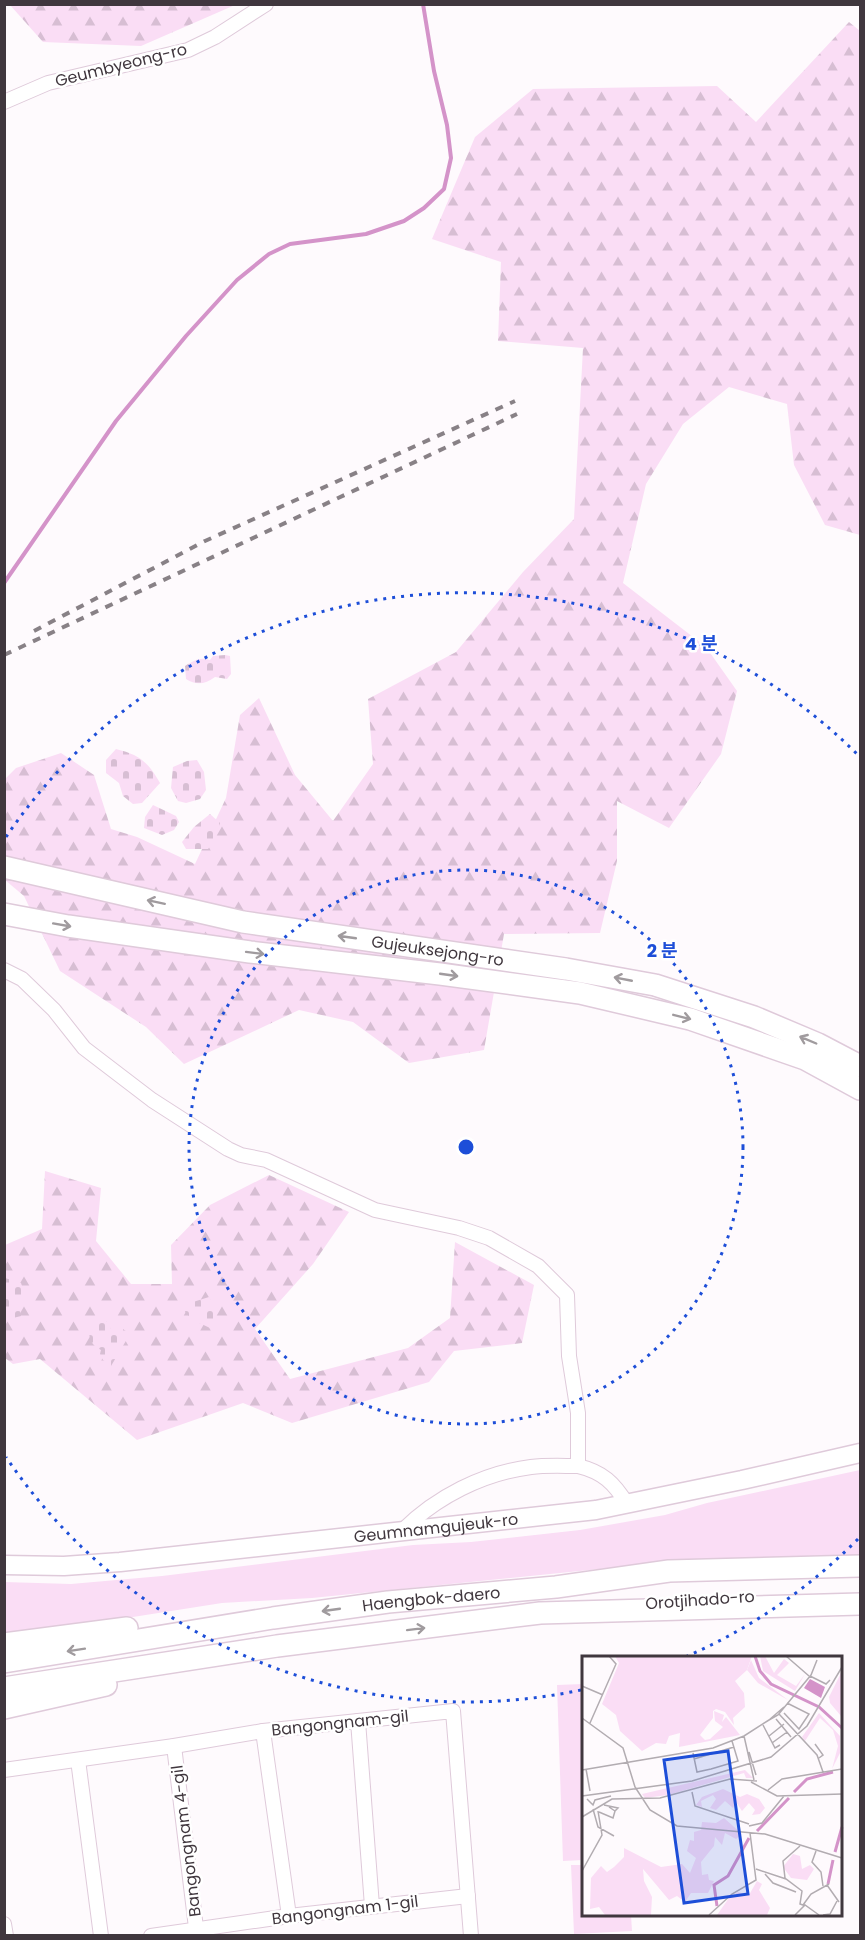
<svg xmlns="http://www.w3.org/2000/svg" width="865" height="1940" font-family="Poppins,'Noto Sans KR',sans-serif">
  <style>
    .green { fill: #faddf5 }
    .forest { fill: url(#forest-firs) }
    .cemetery { fill: url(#cemetery-stones) }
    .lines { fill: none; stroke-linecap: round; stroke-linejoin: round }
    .stream { stroke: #d493c9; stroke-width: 4 }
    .minor-casing { stroke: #dfcada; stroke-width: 16 }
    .major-casing { stroke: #dfcada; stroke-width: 21 }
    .highway-casing { stroke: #dfcada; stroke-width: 24 }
    .minor { stroke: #fff; stroke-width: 14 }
    .major { stroke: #fff; stroke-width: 18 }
    .highway { stroke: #fff; stroke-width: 21 }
    .rail { stroke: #888186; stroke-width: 4; stroke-dasharray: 8 8; stroke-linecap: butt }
    .oneway { stroke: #a09b9e }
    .ring { fill: none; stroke: #1d4ed8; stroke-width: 3; stroke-dasharray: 3 6 }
    .labels { text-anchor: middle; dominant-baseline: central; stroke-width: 5; stroke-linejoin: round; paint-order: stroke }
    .street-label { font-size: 16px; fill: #40373e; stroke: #fff }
    .inset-river { fill: none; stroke: #d493c9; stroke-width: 3 }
    .inset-road { fill: none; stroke: #b2acb1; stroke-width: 1.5 }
    .view { fill: #1d4ed8; fill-opacity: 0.15; stroke: #1d4ed8; stroke-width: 3 }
    .inset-edge { fill: none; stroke: #40373e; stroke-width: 3 }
    .centre { fill: #1d4ed8; stroke: #fff; stroke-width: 3 }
    .ring-label { font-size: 18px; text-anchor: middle; font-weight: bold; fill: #1d4ed8; stroke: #fff; stroke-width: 5; stroke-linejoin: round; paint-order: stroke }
  </style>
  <defs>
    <pattern id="forest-firs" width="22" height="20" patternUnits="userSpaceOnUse" patternTransform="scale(1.5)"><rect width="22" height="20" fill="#faddf5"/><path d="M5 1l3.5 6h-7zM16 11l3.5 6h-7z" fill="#d7bed3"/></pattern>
    <pattern id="cemetery-stones" width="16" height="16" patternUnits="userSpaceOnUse" patternTransform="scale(1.5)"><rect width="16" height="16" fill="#faddf5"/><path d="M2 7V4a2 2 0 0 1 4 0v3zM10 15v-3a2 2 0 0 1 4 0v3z" fill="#d7bed3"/></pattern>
  </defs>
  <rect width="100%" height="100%" fill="#fefafd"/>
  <g class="green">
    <polygon points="860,1470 860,1558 649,1564 312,1598 222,1603 31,1633 5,1635 4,1582 71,1584 162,1576 413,1545 471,1542 580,1530 665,1515 707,1503"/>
    <polygon points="583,1684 583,1860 563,1861 557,1685"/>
    <polygon points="571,1865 583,1865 583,1914 631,1915 632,1931 574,1934"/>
  </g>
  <g class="forest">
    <polygon points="10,5 235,5 141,46 43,42"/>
    <polygon points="849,22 860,31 860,535 825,525 794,465 787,404 729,387 683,424 646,484 623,583 706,647 737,691 721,754 669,828 617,801 617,861 600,933 504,934 484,1050 409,1063 353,1022 299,1010 184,1064 146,1027 60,971 24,896 5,880 4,780 16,768 61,753 94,775 111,829 137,837 195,864 226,798 240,715 259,698 295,775 333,821 373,764 368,699 456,652 523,572 574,519 583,348 498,341 501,262 432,239 475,137 533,89 717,86 756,122"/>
    <polygon points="45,1171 101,1188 96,1241 131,1284 172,1284 171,1245 210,1205 269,1175 349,1212 313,1264 255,1329 290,1379 408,1348 450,1318 455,1242 534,1285 522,1343 454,1351 429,1382 292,1423 243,1403 137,1440 40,1359 13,1364 5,1358 5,1245 42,1229"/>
  </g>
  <g class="cemetery">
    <path d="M225,655L230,656L231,674L227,679L215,677C205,684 197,686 186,679L185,666C195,660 200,657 210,660L213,656Z"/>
    <path d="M116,749C140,755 148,762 160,783L142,803L133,804L123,796L119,783L106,773V760Z"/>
    <polygon points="197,760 204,772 206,790 200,799 186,803 178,801 171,788 173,767 187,761"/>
    <polygon points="153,805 176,816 179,822 174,830 162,835 144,828 145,817"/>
    <polygon points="210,814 220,823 212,844 208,849 186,849 182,842 194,827"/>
    <polygon points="5,1278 21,1283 24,1292 20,1302 21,1316 5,1320"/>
    <path d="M209,1297C217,1308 217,1317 210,1328L193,1320L185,1312L186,1307L193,1302Z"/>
    <path d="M101,1321L109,1322L111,1329H123L130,1334L111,1366L103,1360L100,1354L101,1350C91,1345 89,1339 89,1329Z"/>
  </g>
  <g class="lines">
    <polyline class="stream" points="4,583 116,421 186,336 237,280 269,254 290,244 366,234 404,221 424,208 444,189 451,158 447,125 434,71 423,4"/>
    <defs>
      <g id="minor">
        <polyline points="4,102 48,83 188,50 215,37 266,4"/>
        <path d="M4,970L22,979L54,1010L84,1048L152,1100L228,1149L241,1155L266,1160L375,1210L459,1228L489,1238L538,1266L567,1295L569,1356L578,1413V1466C563,1466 546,1465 531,1467C483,1473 436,1497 402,1531"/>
        <path d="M578,1466C603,1472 614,1483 627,1504"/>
        <polyline points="358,1721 372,1906"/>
        <polyline points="263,1731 289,1916"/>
        <polyline points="174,1746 197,1936"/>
        <polyline points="78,1760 101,1936"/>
        <polyline points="4,1770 174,1746 263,1731 453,1711 471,1936"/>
        <polyline points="4,1924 6,1936"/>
        <polyline points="151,1936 289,1916 468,1896"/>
      </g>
      <g id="major">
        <path id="s1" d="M4,1565L64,1566L120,1562L596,1510L742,1480L860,1453"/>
      </g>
      <g id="highway">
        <path id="s2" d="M4,867L243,922L566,969L655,985L754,1017L818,1044L860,1066"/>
        <polyline points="4,914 68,926 250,952 440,974 580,993 690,1019 805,1059 860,1089"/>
        <polyline points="4,1644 127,1628"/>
        <path id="s3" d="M4,1662L273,1618L388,1602L556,1587L669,1571L860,1566"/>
        <polyline points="4,1688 277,1646 540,1613 860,1604"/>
        <polyline points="4,1708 106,1685"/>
      </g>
    </defs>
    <use href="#minor" class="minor-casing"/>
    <use href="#major" class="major-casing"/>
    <use href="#highway" class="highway-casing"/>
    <use href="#minor" class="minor"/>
    <use href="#major" class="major"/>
    <use href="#highway" class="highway"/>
    <g class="rail">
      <polyline points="34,631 205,541 515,401"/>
      <polyline points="4,655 517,414"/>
    </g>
  </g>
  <defs><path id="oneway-shaft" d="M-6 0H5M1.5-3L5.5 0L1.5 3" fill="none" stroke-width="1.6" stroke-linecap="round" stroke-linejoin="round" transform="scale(1.5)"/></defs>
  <g class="oneway">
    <use href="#oneway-shaft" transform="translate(156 902) rotate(-168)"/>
    <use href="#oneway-shaft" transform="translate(62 925) rotate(10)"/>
    <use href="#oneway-shaft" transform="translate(347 937) rotate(-172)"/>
    <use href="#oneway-shaft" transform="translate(255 953) rotate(7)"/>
    <use href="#oneway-shaft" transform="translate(449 975) rotate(8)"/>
    <use href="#oneway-shaft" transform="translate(623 979) rotate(-169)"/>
    <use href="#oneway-shaft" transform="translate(682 1017) rotate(14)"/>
    <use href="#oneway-shaft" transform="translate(808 1040) rotate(-157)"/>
    <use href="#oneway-shaft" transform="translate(331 1610) rotate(172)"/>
    <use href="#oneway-shaft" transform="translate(416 1629) rotate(-7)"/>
    <use href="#oneway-shaft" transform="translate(76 1650) rotate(171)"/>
  </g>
  <g class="ring">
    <circle cx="466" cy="1147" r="277"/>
    <path d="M858 1539A555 555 0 0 1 683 1658M581 1690A555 555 0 0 1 6 1457M6 837A555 555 0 0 1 858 755"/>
  </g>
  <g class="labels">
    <g class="street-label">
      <text transform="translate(121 65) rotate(-14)">Geumbyeong-ro</text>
      <text stroke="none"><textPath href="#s2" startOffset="442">Gujeuksejong-ro</textPath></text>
      <text stroke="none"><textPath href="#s1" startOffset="434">Geumnamgujeuk-ro</textPath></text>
      <text stroke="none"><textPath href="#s3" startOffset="432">Haengbok-daero</textPath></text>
      <text transform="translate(700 1600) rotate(-4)">Orotjihado-ro</text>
      <text transform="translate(340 1723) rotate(-6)">Bangongnam-gil</text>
      <text transform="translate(186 1841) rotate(-97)">Bangongnam 4-gil</text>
      <text transform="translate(345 1910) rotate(-7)">Bangongnam 1-gil</text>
    </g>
  </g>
  <g transform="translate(582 1656)">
    <rect width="260" height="260" fill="#fefafd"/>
    <path d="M178,0H183L192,17L202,3L207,7L195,19L214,30L223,18L213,35L181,15ZM169,4L177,22L206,44L176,27L165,14ZM237,57L258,80V97L250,113L256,90L251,74L238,62L223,85L220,81ZM163,114L171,122H164L162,117L86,139L63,142L60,138Z" fill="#faddf5"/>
    <path d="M33,0H170L165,14L153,25L162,37L163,51L151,62L152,69L143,56L134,53L131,55V62L118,79L123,84L128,83L141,71L133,65L132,55L142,59L140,66L144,61L158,79L97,91L98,77L87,80L84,88L74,87L60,95L38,75L34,59L20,48L37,7ZM259,17V60L248,47L247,41ZM141,133L158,141L165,138L177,143L183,152L178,158L170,159L173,154L167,147L160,155L154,146L151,152L143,145L134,154L128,152L134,143L131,139L119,145L120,151L114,149L120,141ZM142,162L160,178L154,183L143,177L140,189L133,181L132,190L119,206L120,219L126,218L127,224L132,225L126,237H109L103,246L95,240L87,244L61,213L62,225L70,241L69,259H23L17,251L8,253L9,222L19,210L25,216L32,211L42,201V192L79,211L100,208L108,217L114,202L105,195L108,184L112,185V176L119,174L120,166L134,167ZM211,198L218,200L220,213L228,209L232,213L225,224L209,222L201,211ZM175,225L180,228L177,234L188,252L185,259H135L147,242L156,236L167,239Z" fill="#faddf5"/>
    <path d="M228,23L243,31L239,42L222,32Z" fill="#d493c9"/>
    <path class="inset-river" d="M173,0L178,15L189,28L237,51L260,72M212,136L225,123L251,116M175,175L207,142M253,196L260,171M246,228L251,204M135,250L132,229L146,220L167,182"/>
    <path class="inset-road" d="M204,0L227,20M228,20L244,28L248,24M0,30L21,39M202,51L187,64L196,59L229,19L235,4M202,57L217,73L227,58L205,47M197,58L235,99L241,116M0,62L41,92L53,131M194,63L209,81M8,67L34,8L27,0M181,69L193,92L198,89M162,80L172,124M187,80L202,68M190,87L205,76M233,88L241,99L237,102M167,96L174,119M111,97L115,116L129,113L156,105L150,85M112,103L152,91M4,113L8,135M0,114L131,92L162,80L187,64M169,126L195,140L260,138M53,131L68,154L95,170L183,178L260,202M186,134L200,123L260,113M110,136L113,150L167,168M0,140L110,125L189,101L225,70L260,11M5,143L11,149L13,144L29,140M22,149L36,152L33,155M11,153L16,171L32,180M17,156L31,162L33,155L27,151M0,161L30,143L78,142L148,123L175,125M167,170L180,167L202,140M234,195L230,206L239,216L241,230M174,213L204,223L220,235L218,248L221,249L229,238L247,228M0,215L20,179L16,155M183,218L191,227L214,236M203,222L201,205L218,190M245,229L257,246M127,259L150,238L174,224L168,177M213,259L223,249L237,259M241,259L248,258L255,245"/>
    <path class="view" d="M146,95L166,238L102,247L82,104Z"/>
    <rect width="260" height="260" class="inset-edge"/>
  </g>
  <circle cx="466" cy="1147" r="9" class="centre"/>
  <g class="ring-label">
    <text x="701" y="650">4 분</text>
    <text x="662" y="957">2 분</text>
  </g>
  <rect width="865" height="1940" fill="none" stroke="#40373e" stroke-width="12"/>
</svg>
